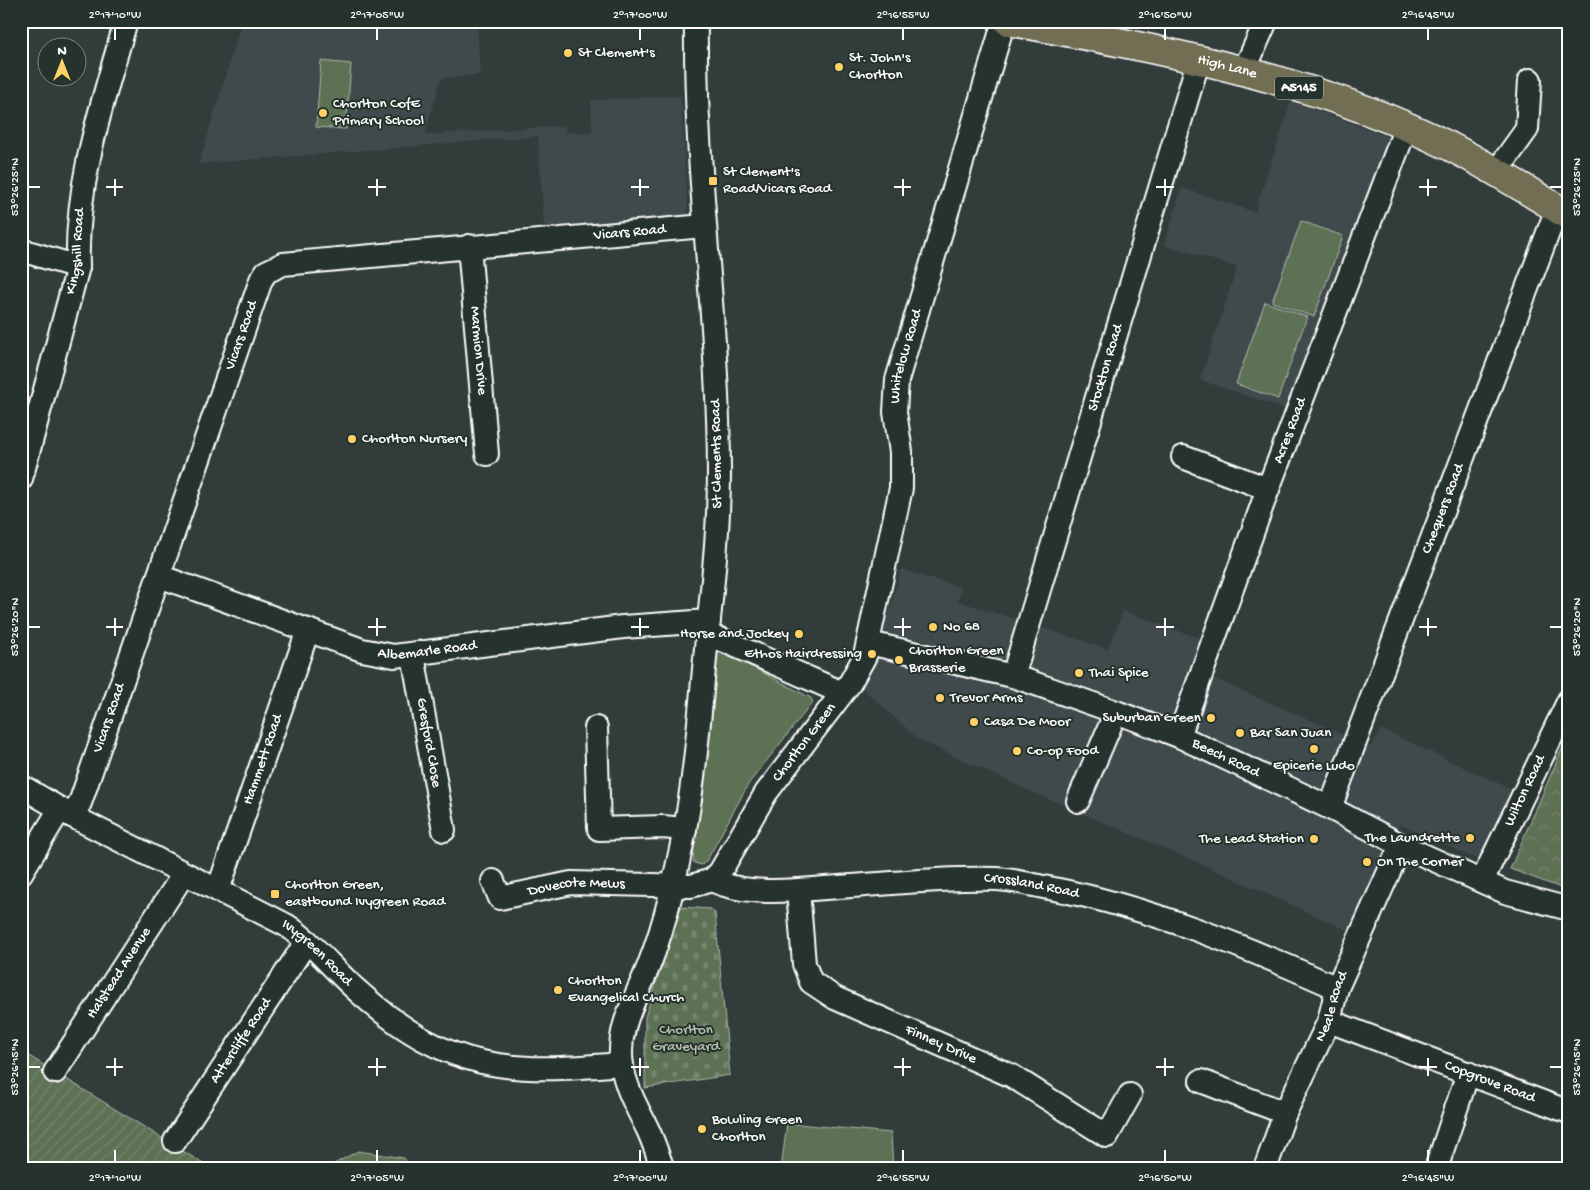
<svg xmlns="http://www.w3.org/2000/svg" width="1590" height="1190" font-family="'Gochi Hand',sans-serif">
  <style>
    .built { fill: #40494c }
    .grass { fill: #5d7154; stroke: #aeb8aa }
    .forest { fill: url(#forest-crowns); stroke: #aeb8aa }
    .cemetery { fill: url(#cemetery-stones); stroke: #aeb8aa }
    .garden { fill: url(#garden-furrows); stroke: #aeb8aa }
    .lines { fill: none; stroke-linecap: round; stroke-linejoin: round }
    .street-casing { stroke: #fff; stroke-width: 26 }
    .primary-casing { stroke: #fff; stroke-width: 31 }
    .street { stroke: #26332d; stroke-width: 22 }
    .primary { stroke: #726e52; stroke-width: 28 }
    .ticks { fill: none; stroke: #fff; stroke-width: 2 }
    .poi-dot { fill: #ffd166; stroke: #26332d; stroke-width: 2 }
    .labels { text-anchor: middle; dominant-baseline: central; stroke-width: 4; stroke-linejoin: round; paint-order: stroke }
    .shield { fill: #26332d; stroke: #bec2c0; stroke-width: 1 }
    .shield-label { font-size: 14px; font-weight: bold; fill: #fff }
    .poi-label { font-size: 15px; fill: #fff; stroke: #26332d; text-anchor: start }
    .street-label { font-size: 15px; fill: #fff; stroke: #26332d }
    .park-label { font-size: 15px; fill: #b6bfb2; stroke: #26332d }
    .neatline { fill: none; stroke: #fff; stroke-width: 2 }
    .ticks-label { font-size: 12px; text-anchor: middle; fill: #fff }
  </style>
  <defs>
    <pattern id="forest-crowns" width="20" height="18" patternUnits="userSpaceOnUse" patternTransform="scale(1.25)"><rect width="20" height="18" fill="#5d7154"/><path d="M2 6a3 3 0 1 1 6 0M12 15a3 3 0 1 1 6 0" fill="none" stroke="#75866e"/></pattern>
    <pattern id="cemetery-stones" width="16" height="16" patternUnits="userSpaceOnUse" patternTransform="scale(1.25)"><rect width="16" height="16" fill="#5d7154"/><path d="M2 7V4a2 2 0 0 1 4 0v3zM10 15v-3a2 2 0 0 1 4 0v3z" fill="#75866e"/></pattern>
    <pattern id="garden-furrows" width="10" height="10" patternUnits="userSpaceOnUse" patternTransform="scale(1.25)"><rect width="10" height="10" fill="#5d7154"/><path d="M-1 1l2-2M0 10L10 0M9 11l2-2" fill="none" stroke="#75866e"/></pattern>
  </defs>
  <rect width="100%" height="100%" fill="#323d3b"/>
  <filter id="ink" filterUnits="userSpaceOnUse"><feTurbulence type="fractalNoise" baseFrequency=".02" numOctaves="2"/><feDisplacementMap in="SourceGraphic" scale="10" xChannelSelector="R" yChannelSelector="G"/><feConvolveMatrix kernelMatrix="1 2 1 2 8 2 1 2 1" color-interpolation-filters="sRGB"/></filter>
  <g filter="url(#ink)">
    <path class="built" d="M 242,21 L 477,21 L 480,75 L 441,78 L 425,135 L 565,126 L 565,133 L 592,132 L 591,100 L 681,96 L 688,217 L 544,227 L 538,136 L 199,164 Z
      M 1291,101 L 1391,138 L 1291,411 L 1200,380 L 1237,267 L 1164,245 L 1182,188 L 1255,212 Z
      M 901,569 L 962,588 L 958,601 L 1108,649 L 1123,611 L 1221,646 L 1210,677 L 1372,747 L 1381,729 L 1513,790 L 1484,855 L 1476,859 L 1400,824 L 1351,932 L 1206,866 L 1025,789 L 918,739 L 862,688 L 883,634 Z"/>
    <path class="grass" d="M 321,61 L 351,64 L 346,129 L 316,127 Z
      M 1301,221 L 1343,236 L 1314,317 L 1272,302 Z
      M 1265,302 L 1307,317 L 1278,399 L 1236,384 Z
      M 719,651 L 722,651 L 811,698 L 813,702 L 749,783 L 707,860 L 702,865 L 694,863 L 693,855 L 706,769 L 717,654 Z
      M 787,1123 L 891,1133 L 893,1169 L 781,1169 Z"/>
    <path class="forest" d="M 1569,733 L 1569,891 L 1510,869 Z
      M 358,1151 L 404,1158 L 410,1169 L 325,1169 Z"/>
    <path class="cemetery" d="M 681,907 L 711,909 L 715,913 L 730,1075 L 645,1088 L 645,1017 Z"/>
    <path class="garden" d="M 21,1051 L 212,1169 L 21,1169 Z"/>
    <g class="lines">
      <g class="street-casing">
        <g id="street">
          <path d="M 1244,71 L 1266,21"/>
          <path d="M 1497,171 L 1527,129 L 1530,80"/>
          <path id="s1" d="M 469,246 L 487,454"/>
          <path d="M 21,250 L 78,267"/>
          <path d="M 1183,457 L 1268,489"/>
          <path id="s2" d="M 21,479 L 78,267 C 75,183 103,101 126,21"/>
          <path id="s3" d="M 159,576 L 362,650 L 394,656 L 623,627 L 709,621"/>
          <path d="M 707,637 L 720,639 L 831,688 L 841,694"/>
          <path id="s4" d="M 869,643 L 1013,676 L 1116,712 L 1179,736 L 1330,808 L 1401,845 L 1505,892 L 1569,909"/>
          <path id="s5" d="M 413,655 L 444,830"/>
          <path id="s6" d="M 1013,676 L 1199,59"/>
          <path d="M 596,728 L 599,829 L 662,827 L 685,829"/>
          <path id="s7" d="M 1179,736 L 1268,489 L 1406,127"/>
          <path id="s8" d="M 21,786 L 72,816 L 286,925 C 314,943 335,972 361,994 C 449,1072 509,1074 621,1064"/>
          <path d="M 1078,801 L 1116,712"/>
          <path id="s9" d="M 1330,808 L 1557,209"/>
          <path id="s10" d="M 72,816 L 80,803 L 261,280 L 266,272 L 283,264 L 704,226"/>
          <path d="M 21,873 L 60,809"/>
          <path id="s11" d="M 712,880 C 747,897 800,890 838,887 C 888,884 948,877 997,879 C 1014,880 1032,885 1049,888 C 1149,907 1244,946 1337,988"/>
          <path id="s12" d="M 493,881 L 500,898 L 571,883 L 691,886 L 712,880 L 720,872 L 766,793 L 850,683 L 865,656 L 901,488 L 901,452 L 895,412 L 897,380 L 1004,21"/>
          <path id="s13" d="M 1482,881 L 1569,700"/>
          <path id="s14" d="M 218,890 L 308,630"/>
          <path id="s15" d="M 798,890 L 804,964 L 811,982 L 835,998 L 1012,1076 L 1107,1136 L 1130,1095"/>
          <path id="s16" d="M 1329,1021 L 1569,1112"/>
          <path id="s17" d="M 55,1072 L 183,875"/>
          <path d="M 1201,1081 L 1285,1113"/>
          <path id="s18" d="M 175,1141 L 307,941"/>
          <path d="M 663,1169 C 658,1156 654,1143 648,1130 C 638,1109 626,1090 622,1065 C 616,1028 636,999 649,965 C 666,922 676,874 685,829 C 696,769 700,709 706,648 C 712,590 719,531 719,473 C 719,322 694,172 696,21"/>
          <path id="s19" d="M 1265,1169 L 1285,1113 L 1329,1021 L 1337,988 L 1401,845"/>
          <path d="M 1436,1169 L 1468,1073"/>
        </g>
      </g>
      <g class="primary-casing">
        <g id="primary">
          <path id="s20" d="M 1008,21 C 1159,49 1313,78 1451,147 C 1492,168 1530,192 1569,216"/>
        </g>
      </g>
      <use href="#street" class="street"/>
      <use href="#primary" class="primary"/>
    </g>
  </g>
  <path class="ticks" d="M 115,28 L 115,40M 377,28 L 377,40M 640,28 L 640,40M 903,28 L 903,40M 1165,28 L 1165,40M 1428,28 L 1428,40M 115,179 L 115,196M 377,179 L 377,196M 640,179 L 640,196M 903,179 L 903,196M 1165,179 L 1165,196M 1428,179 L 1428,196M 28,187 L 40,187M 106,187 L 123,187M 368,187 L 386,187M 631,187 L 649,187M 894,187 L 911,187M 1156,187 L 1174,187M 1419,187 L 1437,187M 1550,187 L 1562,187M 115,618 L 115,636M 377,618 L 377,636M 640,618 L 640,636M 903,618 L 903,636M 1165,618 L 1165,636M 1428,618 L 1428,636M 28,627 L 40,627M 106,627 L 123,627M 368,627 L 386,627M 631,627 L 649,627M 894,627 L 911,627M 1156,627 L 1174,627M 1419,627 L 1437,627M 1550,627 L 1562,627M 115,1058 L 115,1076M 377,1058 L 377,1076M 640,1058 L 640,1076M 903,1058 L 903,1076M 1165,1058 L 1165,1076M 1428,1058 L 1428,1076M 28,1067 L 40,1067M 106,1067 L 123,1067M 368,1067 L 386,1067M 631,1067 L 649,1067M 894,1067 L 911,1067M 1156,1067 L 1174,1067M 1419,1067 L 1437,1067M 1550,1067 L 1562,1067M 115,1150 L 115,1162M 377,1150 L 377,1162M 640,1150 L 640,1162M 903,1150 L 903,1162M 1165,1150 L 1165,1162M 1428,1150 L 1428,1162"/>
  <g class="poi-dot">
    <circle cx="568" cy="53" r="5"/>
    <circle cx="839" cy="67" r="5"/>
    <circle cx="323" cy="113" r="5"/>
    <rect x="708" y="176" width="10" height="10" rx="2.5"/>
    <circle cx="352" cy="439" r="5"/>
    <circle cx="933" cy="627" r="5"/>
    <circle cx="799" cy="634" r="5"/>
    <circle cx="872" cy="654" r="5"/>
    <circle cx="899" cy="660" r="5"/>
    <circle cx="1079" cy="673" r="5"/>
    <circle cx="940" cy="698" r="5"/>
    <circle cx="1211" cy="718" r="5"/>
    <circle cx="974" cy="722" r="5"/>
    <circle cx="1240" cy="733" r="5"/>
    <circle cx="1314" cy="749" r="5"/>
    <circle cx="1017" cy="751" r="5"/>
    <circle cx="1470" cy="838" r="5"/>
    <circle cx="1314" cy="839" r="5"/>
    <circle cx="1367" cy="862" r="5"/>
    <rect x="270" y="889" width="10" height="10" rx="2.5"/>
    <circle cx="558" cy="990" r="5"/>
    <circle cx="702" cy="1129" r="5"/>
  </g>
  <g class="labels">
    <rect class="shield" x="1275" y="76.5" width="48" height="23" rx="4"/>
    <g class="shield-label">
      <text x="1299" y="88">A5145</text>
    </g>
    <g class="poi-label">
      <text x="578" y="53">St Clement's</text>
      <text x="849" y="58">St. John's<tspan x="849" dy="17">Chorlton</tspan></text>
      <text x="333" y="104">Chorlton CofE<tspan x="333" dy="17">Primary School</tspan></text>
      <text x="723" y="172">St Clement's<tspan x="723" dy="17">Road/Vicars Road</tspan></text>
      <text x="362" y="439">Chorlton Nursery</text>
      <text x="943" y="627">No 68</text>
      <text x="789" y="634" text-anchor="end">Horse and Jockey</text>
      <text x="909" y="651">Chorlton Green<tspan x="909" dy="17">Brasserie</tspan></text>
      <text x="862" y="654" text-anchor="end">Ethos Hairdressing</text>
      <text x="1089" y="673">Thai Spice</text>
      <text x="950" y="698">Trevor Arms</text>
      <text x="1201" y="718" text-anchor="end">Suburban Green</text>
      <text x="984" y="722">Casa De Moor</text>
      <text x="1250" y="733">Bar San Juan</text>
      <text x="1027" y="751">Co-op Food</text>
      <text x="1314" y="766" text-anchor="middle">Epicerie Ludo</text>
      <text x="1460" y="838" text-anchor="end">The Laundrette</text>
      <text x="1304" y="839" text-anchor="end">The Lead Station</text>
      <text x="1377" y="862">On The Corner</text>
      <text x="285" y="885">Chorlton Green,<tspan x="285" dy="17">eastbound Ivygreen Road</tspan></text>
      <text x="568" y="981">Chorlton<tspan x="568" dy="17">Evangelical Church</tspan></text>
      <text x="712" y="1120">Bowling Green<tspan x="712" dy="17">Chorlton</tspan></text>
    </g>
    <g class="street-label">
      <text stroke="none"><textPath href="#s20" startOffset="224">High Lane</textPath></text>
      <text stroke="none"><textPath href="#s10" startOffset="945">Vicars Road</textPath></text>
      <text stroke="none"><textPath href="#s2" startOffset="235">Kingshill Road</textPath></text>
      <text stroke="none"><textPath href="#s10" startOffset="510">Vicars Road</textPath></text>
      <text stroke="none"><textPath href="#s1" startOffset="105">Marmion Drive</textPath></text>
      <text stroke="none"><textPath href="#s12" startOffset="810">Whitelow Road</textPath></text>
      <text stroke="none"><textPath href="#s6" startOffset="322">Stockton Road</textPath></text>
      <text stroke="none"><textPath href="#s7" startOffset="325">Acres Road</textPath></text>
      <text transform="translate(717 454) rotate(-91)">St Clements Road</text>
      <text stroke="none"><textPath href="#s9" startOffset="320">Chequers Road</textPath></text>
      <text stroke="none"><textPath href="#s3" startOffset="282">Albemarle Road</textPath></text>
      <text stroke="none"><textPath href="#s10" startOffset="105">Vicars Road</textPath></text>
      <text stroke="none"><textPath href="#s12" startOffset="399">Chorlton Green</textPath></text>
      <text stroke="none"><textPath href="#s5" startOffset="89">Gresford Close</textPath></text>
      <text stroke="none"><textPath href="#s4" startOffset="376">Beech Road</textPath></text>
      <text stroke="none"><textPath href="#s14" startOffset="138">Hammett Road</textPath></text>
      <text stroke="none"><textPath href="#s13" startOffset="100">Wilton Road</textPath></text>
      <text stroke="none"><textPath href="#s11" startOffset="322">Crossland Road</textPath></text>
      <text stroke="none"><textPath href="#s12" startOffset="96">Dovecote Mews</textPath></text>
      <text stroke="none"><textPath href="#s8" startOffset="341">Ivygreen Road</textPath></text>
      <text stroke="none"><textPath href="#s17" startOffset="118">Halstead Avenue</textPath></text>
      <text stroke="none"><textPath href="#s19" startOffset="176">Neale Road</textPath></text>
      <text stroke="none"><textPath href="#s18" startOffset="120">Attercliffe Road</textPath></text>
      <text stroke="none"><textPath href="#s15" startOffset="238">Finney Drive</textPath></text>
      <text stroke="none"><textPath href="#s16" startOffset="172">Copgrove Road</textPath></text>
    </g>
    <g class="park-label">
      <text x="686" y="1030">Chorlton<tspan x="686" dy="17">Graveyard</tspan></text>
    </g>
  </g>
  <rect width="1590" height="1190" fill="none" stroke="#26332d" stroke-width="55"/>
  <g transform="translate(62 62)"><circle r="24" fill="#26332d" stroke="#7d8581"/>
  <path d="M0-4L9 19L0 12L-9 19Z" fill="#ffd166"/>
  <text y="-8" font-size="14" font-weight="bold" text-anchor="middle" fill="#ffffff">N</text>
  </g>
  <rect x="28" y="28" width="1534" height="1134" class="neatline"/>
  <g class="ticks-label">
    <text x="115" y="18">2°17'10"W</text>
    <text x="377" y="18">2°17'05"W</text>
    <text x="640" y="18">2°17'00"W</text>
    <text x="903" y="18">2°16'55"W</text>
    <text x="1165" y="18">2°16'50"W</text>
    <text x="1428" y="18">2°16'45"W</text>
    <text transform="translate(14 187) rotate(-90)" y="4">53°26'25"N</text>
    <text transform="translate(1576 187) rotate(-90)" y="4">53°26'25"N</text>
    <text transform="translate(14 627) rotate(-90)" y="4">53°26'20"N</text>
    <text transform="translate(1576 627) rotate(-90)" y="4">53°26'20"N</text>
    <text transform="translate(14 1067) rotate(-90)" y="4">53°26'15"N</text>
    <text transform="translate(1576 1067) rotate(-90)" y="4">53°26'15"N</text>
    <text x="115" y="1181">2°17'10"W</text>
    <text x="377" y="1181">2°17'05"W</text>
    <text x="640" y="1181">2°17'00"W</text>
    <text x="903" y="1181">2°16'55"W</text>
    <text x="1165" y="1181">2°16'50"W</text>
    <text x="1428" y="1181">2°16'45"W</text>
  </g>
</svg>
